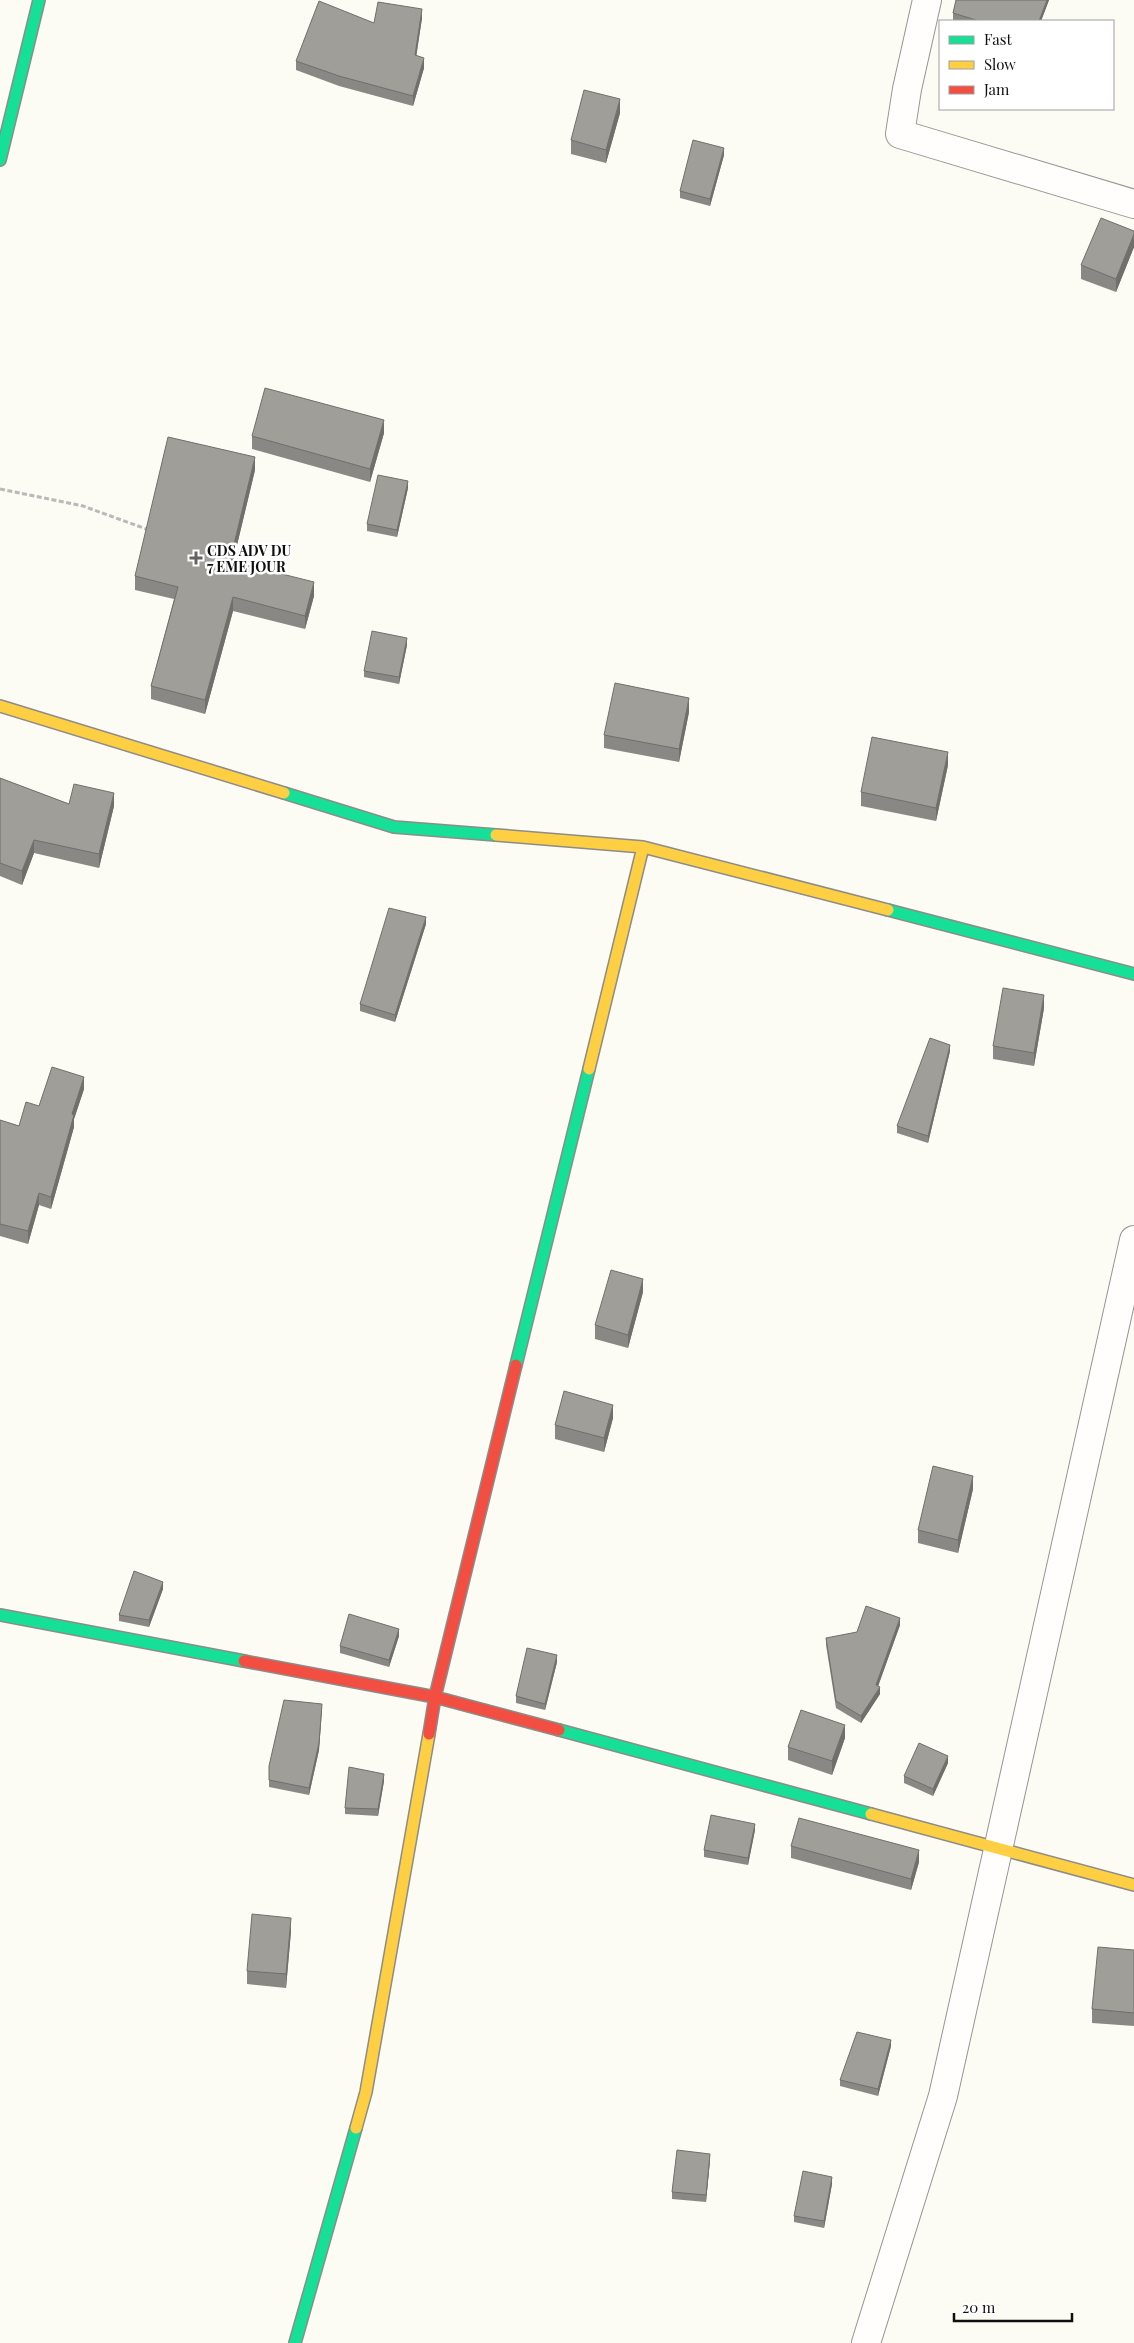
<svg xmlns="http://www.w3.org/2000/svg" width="1134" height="2343" font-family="'Playfair Display',serif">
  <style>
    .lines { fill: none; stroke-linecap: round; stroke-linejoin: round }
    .street-casing { stroke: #969592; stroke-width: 30 }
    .fast-casing { stroke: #8c8c89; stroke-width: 14 }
    .slow-casing { stroke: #8c8c89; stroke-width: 14 }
    .jam-casing { stroke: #8c8c89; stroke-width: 14 }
    .path { stroke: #b9b9b8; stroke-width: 3; stroke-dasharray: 5 2.5; stroke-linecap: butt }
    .street { stroke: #fffefd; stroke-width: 28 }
    .fast { stroke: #16e098; stroke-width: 11 }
    .slow { stroke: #ffcf43; stroke-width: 11 }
    .jam { stroke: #f24e42; stroke-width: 11 }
    .wall { fill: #898884 }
    .shaded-wall { fill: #6f6f6b }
    .building { fill: #9f9e99; stroke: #6f6f6b }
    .poi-dot { fill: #62625f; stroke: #fff; stroke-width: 2 }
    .labels { text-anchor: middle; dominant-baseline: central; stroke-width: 5; stroke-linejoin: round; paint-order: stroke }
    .poi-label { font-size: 14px; font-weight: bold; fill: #0f0f0f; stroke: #fff; text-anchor: start }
  </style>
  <rect width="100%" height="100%" fill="#fcfbf4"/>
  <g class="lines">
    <g class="street-casing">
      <path id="street" d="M 927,0 L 907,89 L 900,134 L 1134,204
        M 866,2343 L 943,2096 L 1134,1240"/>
    </g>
    <g class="fast-casing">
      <path id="fast" d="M 0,160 L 39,0
        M 284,793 L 394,827 L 496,835
        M 888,910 L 1134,974
        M 516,1365 L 589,1069
        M 0,1615 L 244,1661
        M 559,1730 L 871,1814
        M 295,2343 L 356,2128"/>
    </g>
    <g class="slow-casing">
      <path id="slow" d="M 0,706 L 284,793
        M 496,835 L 643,847 L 888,910
        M 589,1069 L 643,847
        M 871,1814 L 1134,1885
        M 356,2128 L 366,2092 L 429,1734"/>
    </g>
    <g class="jam-casing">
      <path id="jam" d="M 244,1661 L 435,1697 L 559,1730
        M 429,1734 L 435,1697 L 516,1365"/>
    </g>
    <path class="path" d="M 0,489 L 83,506 L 149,530"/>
    <use href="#street" class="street"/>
    <use href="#fast" class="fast"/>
    <use href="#slow" class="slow"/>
    <use href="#jam" class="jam"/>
  </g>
  <path class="wall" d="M 956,0 L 1049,0 L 1041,21 L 957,21 L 953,20 L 953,13 Z
    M 422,18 L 416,56 L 424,68 L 413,106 L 339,86 L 296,70 L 296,61 L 374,23 Z
    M 620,113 L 606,163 L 571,154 L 571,140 Z
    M 724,155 L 710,206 L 680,198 L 680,191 Z
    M 1134,231 L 1134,247 L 1116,292 L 1081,279 L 1081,265 Z
    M 384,433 L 370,482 L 252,449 L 252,436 Z
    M 255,470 L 233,562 L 314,596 L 305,629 L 233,611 L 205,714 L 151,699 L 151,686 L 174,599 L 135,590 L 135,576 Z
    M 408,488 L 397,537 L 367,531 L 367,524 Z
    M 407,645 L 399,684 L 364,677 L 364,671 Z
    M 689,712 L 679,762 L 604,748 L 604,735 Z
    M 948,765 L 936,821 L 861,806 L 861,792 Z
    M 0,778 L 69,804 L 114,806 L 99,868 L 34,853 L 22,885 L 0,876 Z
    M 426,924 L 395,1022 L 360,1011 L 360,1004 Z
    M 1044,1008 L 1034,1066 L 993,1059 L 993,1046 Z
    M 950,1051 L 928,1143 L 897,1133 L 897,1126 Z
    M 84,1089 L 74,1119 L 74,1127 L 51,1209 L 39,1205 L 28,1244 L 0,1236 L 0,1120 L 19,1126 L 39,1106 Z
    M 643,1292 L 628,1348 L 595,1339 L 595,1325 Z
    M 613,1418 L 604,1452 L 555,1439 L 555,1425 Z
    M 973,1489 L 958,1553 L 918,1543 L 918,1530 Z
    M 163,1589 L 149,1627 L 119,1621 L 119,1615 Z
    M 900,1625 L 878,1686 L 880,1694 L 861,1723 L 836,1708 L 826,1645 L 826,1638 Z
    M 399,1636 L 389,1667 L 340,1653 L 340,1646 Z
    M 557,1662 L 545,1710 L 516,1703 L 516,1696 Z
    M 322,1710 L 319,1750 L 309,1795 L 269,1787 L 269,1766 Z
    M 845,1738 L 832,1775 L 788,1760 L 788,1747 Z
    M 948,1763 L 933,1796 L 904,1783 L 904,1776 Z
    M 384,1781 L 378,1816 L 345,1814 L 345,1808 Z
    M 755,1830 L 748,1865 L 704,1857 L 704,1850 Z
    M 791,1846 L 919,1862 L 911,1890 L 791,1858 Z
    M 291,1931 L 286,1988 L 247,1984 L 247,1971 Z
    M 1134,1950 L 1134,2026 L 1092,2023 L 1092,2009 Z
    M 891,2046 L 878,2096 L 840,2086 L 840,2080 Z
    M 710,2160 L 706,2202 L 672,2199 L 672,2192 Z
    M 832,2184 L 824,2228 L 794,2222 L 794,2216 Z"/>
  <path class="shaded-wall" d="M 1047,0 L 1049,0 L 1041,21 L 1039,21 Z
    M 422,9 L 422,18 L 415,65 L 415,55 Z
    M 424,58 L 424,68 L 413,106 L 413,96 Z
    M 620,99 L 620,113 L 606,163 L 606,150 Z
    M 724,148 L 724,155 L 710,206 L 710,199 Z
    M 1134,234 L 1134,247 L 1116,292 L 1116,279 Z
    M 384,420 L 384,433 L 370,482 L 370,469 Z
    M 255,457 L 255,470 L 230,574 L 230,561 Z
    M 408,481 L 408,488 L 397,537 L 397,530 Z
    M 314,582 L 314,596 L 305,629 L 305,616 Z
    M 233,597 L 233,611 L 205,714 L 205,700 Z
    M 407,638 L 407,645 L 399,684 L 399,677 Z
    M 689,698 L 689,712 L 679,762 L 679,749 Z
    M 948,752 L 948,765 L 936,821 L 936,808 Z
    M 114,793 L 114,806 L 99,868 L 99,854 Z
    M 34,840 L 34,853 L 22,885 L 22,871 Z
    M 426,917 L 426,924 L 395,1022 L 395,1015 Z
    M 1044,995 L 1044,1008 L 1034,1066 L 1034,1053 Z
    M 950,1045 L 950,1051 L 928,1143 L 928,1136 Z
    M 84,1077 L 84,1089 L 74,1119 L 74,1127 L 51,1209 L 51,1197 L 72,1114 Z
    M 39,1193 L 39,1205 L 28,1244 L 28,1231 Z
    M 643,1279 L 643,1292 L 628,1348 L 628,1335 Z
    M 613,1405 L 613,1418 L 604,1452 L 604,1438 Z
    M 973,1476 L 973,1489 L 958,1553 L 958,1540 Z
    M 163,1582 L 163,1589 L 149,1627 L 149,1620 Z
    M 900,1618 L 900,1625 L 876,1692 L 876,1685 Z
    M 399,1629 L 399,1636 L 389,1667 L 389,1660 Z
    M 557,1655 L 557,1662 L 545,1710 L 545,1704 Z
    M 880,1687 L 880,1694 L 861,1723 L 861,1716 Z
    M 322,1704 L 319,1750 L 309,1795 L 309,1788 Z
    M 845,1725 L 845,1738 L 832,1775 L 832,1761 Z
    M 948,1756 L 948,1763 L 933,1796 L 933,1789 Z
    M 384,1774 L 384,1781 L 378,1816 L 378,1809 Z
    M 755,1824 L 755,1830 L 748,1865 L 748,1858 Z
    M 919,1850 L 919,1862 L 911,1890 L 911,1879 Z
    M 291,1918 L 291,1931 L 286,1988 L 286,1974 Z
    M 891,2040 L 891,2046 L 878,2096 L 878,2089 Z
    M 710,2154 L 710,2160 L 706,2202 L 706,2195 Z
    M 832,2177 L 832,2184 L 824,2228 L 824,2221 Z"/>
  <path class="building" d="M 956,0 L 1047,0 L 1039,21 L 979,21 L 953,13 Z
    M 319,1 L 374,23 L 378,2 L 422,9 L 415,55 L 424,58 L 413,96 L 339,76 L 296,61 Z
    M 584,90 L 620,99 L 606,150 L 571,140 Z
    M 693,140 L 724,148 L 710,199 L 680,191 Z
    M 1101,218 L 1134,231 L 1134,234 L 1116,279 L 1081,265 Z
    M 265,388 L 384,420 L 370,469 L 252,436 Z
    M 168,437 L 255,457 L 230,561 L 314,582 L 305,616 L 233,597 L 205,700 L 151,686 L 178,587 L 135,576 Z
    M 378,475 L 408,481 L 397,530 L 367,524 Z
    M 372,631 L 407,638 L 399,677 L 364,671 Z
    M 615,683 L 689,698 L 679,749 L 604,735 Z
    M 872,737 L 948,752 L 936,808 L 861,792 Z
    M 0,778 L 69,804 L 74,784 L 114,793 L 99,854 L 34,840 L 22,871 L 0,863 Z
    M 389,908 L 426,917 L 395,1015 L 360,1004 Z
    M 1003,988 L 1044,995 L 1034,1053 L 993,1046 Z
    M 930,1038 L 950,1045 L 928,1136 L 897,1126 Z
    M 52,1067 L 84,1077 L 72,1114 L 74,1115 L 51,1197 L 39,1193 L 28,1231 L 0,1224 L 0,1120 L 19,1126 L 26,1102 L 39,1106 Z
    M 611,1270 L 643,1279 L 628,1335 L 595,1325 Z
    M 564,1391 L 613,1405 L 604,1438 L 555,1425 Z
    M 933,1466 L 973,1476 L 958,1540 L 918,1530 Z
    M 134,1571 L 163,1582 L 149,1620 L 119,1615 Z
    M 866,1606 L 900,1618 L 876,1685 L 880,1687 L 861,1716 L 836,1701 L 826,1638 L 857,1632 Z
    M 349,1614 L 399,1629 L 389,1660 L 340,1646 Z
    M 527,1648 L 557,1655 L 545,1704 L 516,1696 Z
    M 284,1700 L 322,1704 L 319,1743 L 309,1788 L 269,1780 L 269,1766 Z
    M 801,1710 L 845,1725 L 832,1761 L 788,1747 Z
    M 919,1743 L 948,1756 L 933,1789 L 904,1776 Z
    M 349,1767 L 384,1774 L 378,1809 L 345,1808 Z
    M 711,1815 L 755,1824 L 748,1858 L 704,1850 Z
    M 799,1818 L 919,1850 L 911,1879 L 791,1846 Z
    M 252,1914 L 291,1918 L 286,1974 L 247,1971 Z
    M 1098,1947 L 1134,1950 L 1134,2013 L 1092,2009 Z
    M 857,2032 L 891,2040 L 878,2089 L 840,2080 Z
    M 677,2150 L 710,2154 L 706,2195 L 672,2192 Z
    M 803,2171 L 832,2177 L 824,2221 L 794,2216 Z"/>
  <path class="poi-dot" d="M193.5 550.5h5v5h5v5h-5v5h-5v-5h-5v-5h5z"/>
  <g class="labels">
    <g class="poi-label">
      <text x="207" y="550">CDS ADV DU<tspan x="207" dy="16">7 EME JOUR</tspan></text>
    </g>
  </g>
  <rect x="939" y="20" width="175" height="90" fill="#ffffff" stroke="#9f9f9f"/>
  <rect x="949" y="36" width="25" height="8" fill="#16e098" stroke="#9f9f9f"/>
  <text x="984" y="45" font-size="15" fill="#0f0f0f">Fast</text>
  <rect x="949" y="61" width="25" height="8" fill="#ffcf43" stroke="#9f9f9f"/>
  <text x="984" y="70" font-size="15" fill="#0f0f0f">Slow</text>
  <rect x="949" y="86" width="25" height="8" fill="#f24e42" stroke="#9f9f9f"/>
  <text x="984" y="95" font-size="15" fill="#0f0f0f">Jam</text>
  <path d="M954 2313v8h118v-8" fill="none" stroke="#0f0f0f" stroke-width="2.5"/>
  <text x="962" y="2313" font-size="15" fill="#0f0f0f" stroke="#ffffff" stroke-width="4" paint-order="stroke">20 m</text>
</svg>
